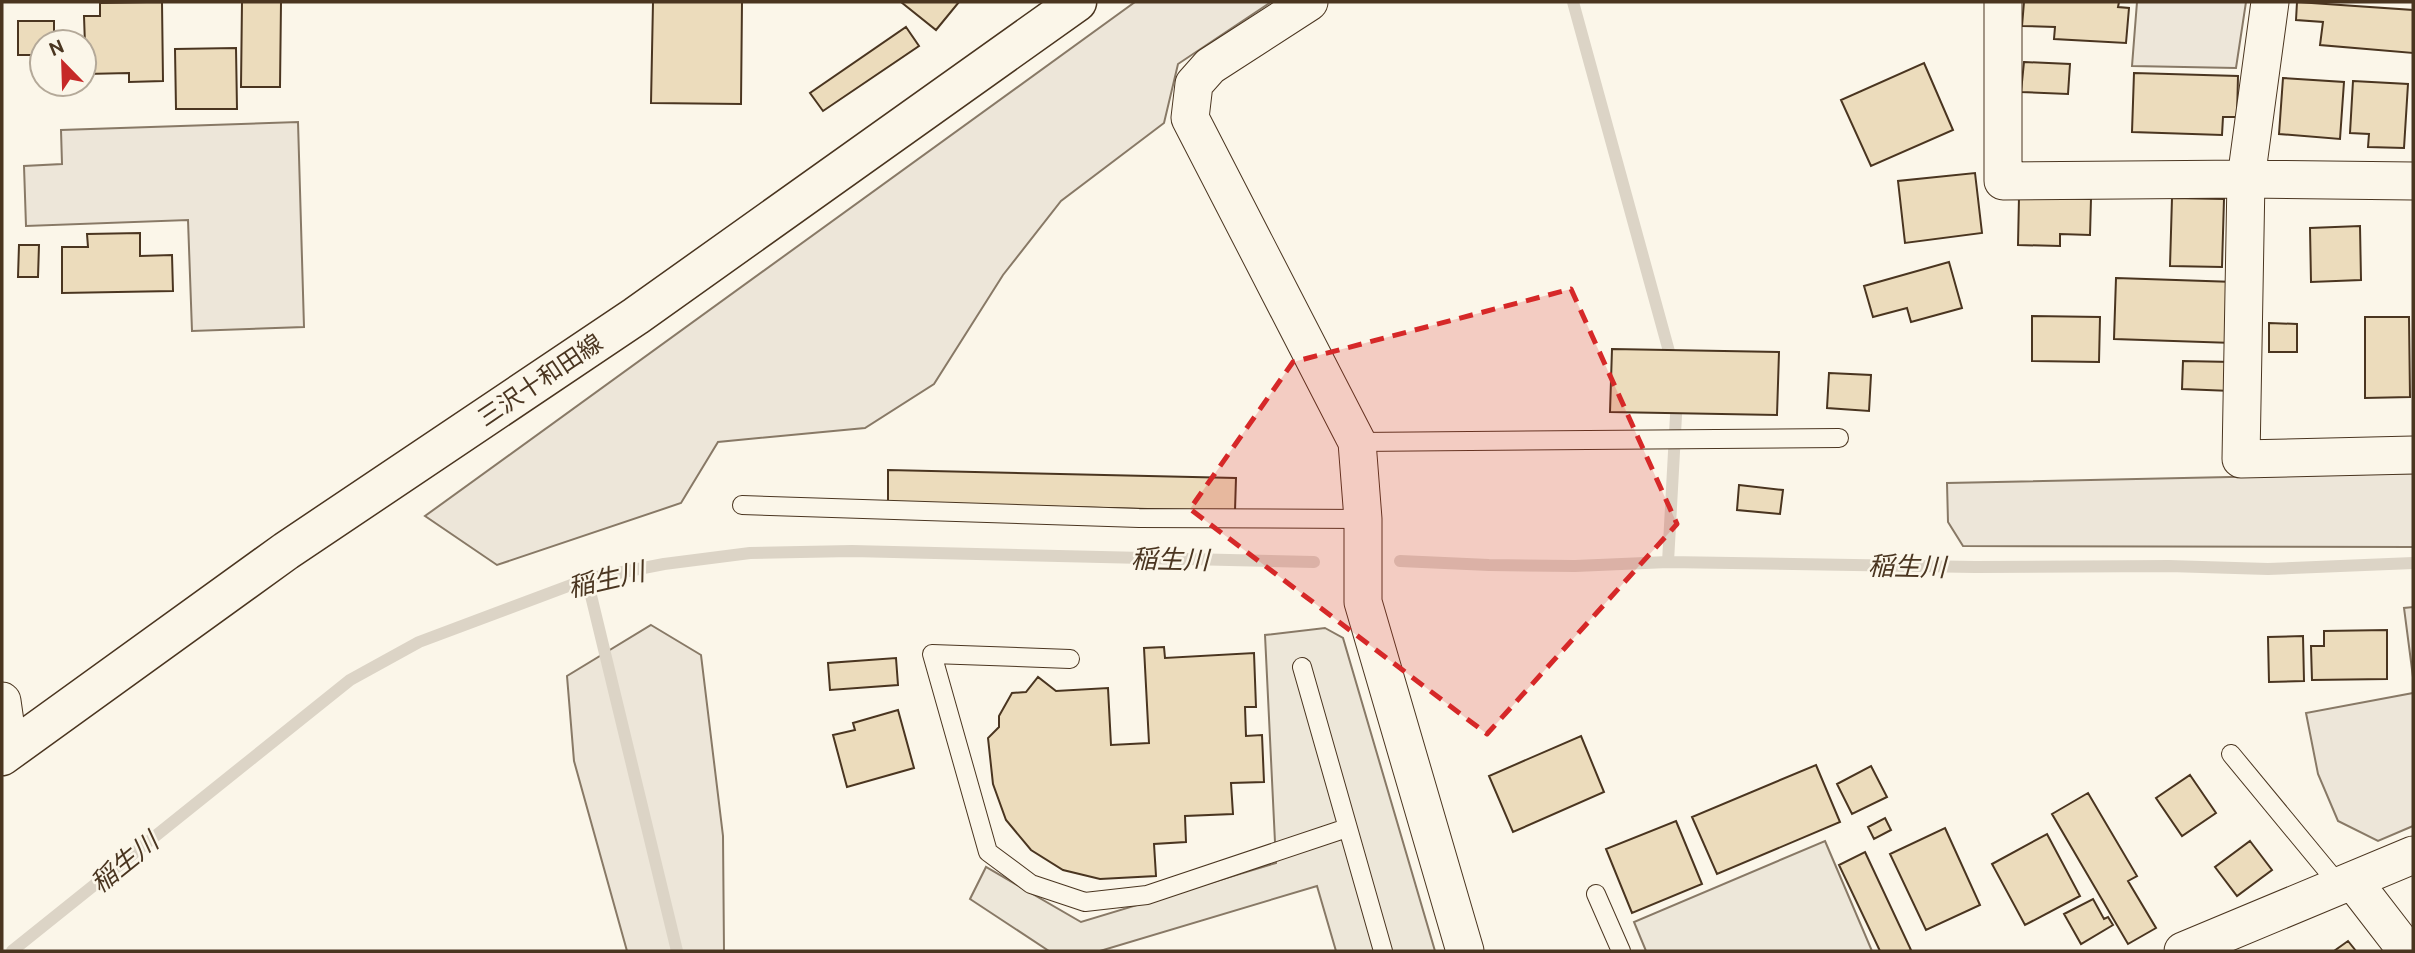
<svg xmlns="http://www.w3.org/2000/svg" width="2415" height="953" font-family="Ubuntu,'Noto Sans JP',sans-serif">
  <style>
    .green { fill: #ede6d9; stroke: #887966; stroke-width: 2 }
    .parking { fill: #ede7d9; stroke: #887966; stroke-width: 2 }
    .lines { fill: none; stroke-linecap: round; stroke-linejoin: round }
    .stream { stroke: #dcd4c6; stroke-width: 12 }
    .building { fill: #ecdcbc; stroke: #4a3520; stroke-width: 2 }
    .lane-casing { stroke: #4a3520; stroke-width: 20 }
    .street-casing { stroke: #4a3520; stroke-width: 39 }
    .primary-casing { stroke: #4a3520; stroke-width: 41 }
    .lane { stroke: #fbf6e9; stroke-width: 18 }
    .street { stroke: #fbf6e9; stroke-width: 37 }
    .primary { stroke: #fbf6e9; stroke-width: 38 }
    .marked { fill: #d62828; fill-opacity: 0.2; stroke: #d62828; stroke-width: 5; stroke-dasharray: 14 9; stroke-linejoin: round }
    .labels { text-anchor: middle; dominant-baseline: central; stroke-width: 5; stroke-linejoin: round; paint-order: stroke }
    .street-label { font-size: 24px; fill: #4a3520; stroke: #fbf6e9 }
    .water-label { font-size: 26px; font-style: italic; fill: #4a3520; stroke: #fbf6e9 }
  </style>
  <rect width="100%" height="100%" fill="#fbf6e9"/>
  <path class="green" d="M 1135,2 L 1271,2 L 1178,64 L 1164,123 L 1061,201 L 1003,275 L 934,384 L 865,428 L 718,442 L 681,503 L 497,565 L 425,516 Z
    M 2137,2 L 2246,2 L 2236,68 L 2132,66 Z
    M 298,122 L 304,327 L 192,331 L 188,220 L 26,226 L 24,166 L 62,164 L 61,130 Z
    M 2413,473 L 2413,547 L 1963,546 L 1948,522 L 1947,483 Z
    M 2413,607 L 2413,677 L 2404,608 Z
    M 651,625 L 701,655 L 723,836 L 724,951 L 627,951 L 574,761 L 567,676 Z
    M 2413,693 L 2413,826 L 2378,841 L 2338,821 L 2318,774 L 2306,713 Z"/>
  <path class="parking" d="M 1325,628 L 1343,638 L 1435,951 L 1336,951 L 1317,886 L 1100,951 L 1049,951 L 970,899 L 986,867 L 1081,922 L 1276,863 L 1265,635 Z
    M 1825,841 L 1872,951 L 1646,951 L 1634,922 Z"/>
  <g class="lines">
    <path class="stream" d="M 1573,2 L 1673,366
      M 1400,561 L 1489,565 L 1575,566 L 1668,562 L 1975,567 L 2169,566 L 2268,569 L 2413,563
      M 1668,562 L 1677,397
      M 587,579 L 677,951
      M 12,951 L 350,680 L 419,642 L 587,579 L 664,564 L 750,553 L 852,551 L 1314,562"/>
  </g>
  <path class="building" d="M 162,2 L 163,81 L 129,82 L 129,73 L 86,74 L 84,16 L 100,16 L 100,3 Z
    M 242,2 L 281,2 L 280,87 L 241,87 Z
    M 653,2 L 742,2 L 741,104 L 651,103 Z
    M 901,2 L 959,2 L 936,30 Z
    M 2024,2 L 2119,2 L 2118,7 L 2129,8 L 2126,43 L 2054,39 L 2055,27 L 2022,26 Z
    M 2297,2 L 2413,10 L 2413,53 L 2320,45 L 2323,22 L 2296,20 Z
    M 18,21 L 54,21 L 54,42 L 42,42 L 42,55 L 18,55 Z
    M 906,27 L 919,46 L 823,111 L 810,93 Z
    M 236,48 L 237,109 L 176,109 L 175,49 Z
    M 2024,62 L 2070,64 L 2068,94 L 2021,92 Z
    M 1924,63 L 1953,130 L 1871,166 L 1841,100 Z
    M 2134,73 L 2238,76 L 2237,117 L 2223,117 L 2222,135 L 2132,132 Z
    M 2283,78 L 2344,82 L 2340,139 L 2279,134 Z
    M 2353,81 L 2408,84 L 2404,148 L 2368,147 L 2369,134 L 2350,133 Z
    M 1975,173 L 1982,233 L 1905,243 L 1898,181 Z
    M 2019,197 L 2091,199 L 2090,235 L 2060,234 L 2060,246 L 2018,245 Z
    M 2172,198 L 2224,199 L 2222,267 L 2170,266 Z
    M 2360,226 L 2361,280 L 2311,282 L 2310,228 Z
    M 140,233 L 140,256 L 172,255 L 173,291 L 62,293 L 62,247 L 88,247 L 87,234 Z
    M 19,245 L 39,245 L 38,277 L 18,277 Z
    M 1949,262 L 1962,308 L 1911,322 L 1907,308 L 1873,317 L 1864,286 Z
    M 2116,278 L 2235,282 L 2233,343 L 2114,339 Z
    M 2032,316 L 2100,317 L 2099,362 L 2032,361 Z
    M 2365,317 L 2409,317 L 2410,397 L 2365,398 Z
    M 2269,323 L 2297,324 L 2297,352 L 2269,352 Z
    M 1612,349 L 1779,352 L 1777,415 L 1610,412 Z
    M 2183,361 L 2232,362 L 2231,391 L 2182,389 Z
    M 1829,373 L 1871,375 L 1869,411 L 1827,408 Z
    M 888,470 L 1236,478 L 1235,511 L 888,503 Z
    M 1739,485 L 1783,490 L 1780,514 L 1737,510 Z
    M 2387,630 L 2387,679 L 2312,680 L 2311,646 L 2324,646 L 2324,631 Z
    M 2303,636 L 2304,681 L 2269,682 L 2268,637 Z
    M 1164,647 L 1165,658 L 1254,653 L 1256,707 L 1245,707 L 1246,736 L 1262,735 L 1264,782 L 1231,783 L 1233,814 L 1185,816 L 1186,842 L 1154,844 L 1156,876 L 1100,879 L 1063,870 L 1031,850 L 1006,820 L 993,784 L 988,738 L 999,727 L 999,716 L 1012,693 L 1026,692 L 1038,677 L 1056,691 L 1108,688 L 1111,745 L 1149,743 L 1144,648 Z
    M 896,658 L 898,685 L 830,690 L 828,663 Z
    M 898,710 L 914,768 L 847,787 L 833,735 L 855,730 L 853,723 Z
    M 1581,736 L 1604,792 L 1513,832 L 1489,776 Z
    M 1816,765 L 1840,822 L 1717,874 L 1692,817 Z
    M 1871,766 L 1887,797 L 1852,814 L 1837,784 Z
    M 2190,775 L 2216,813 L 2182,836 L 2156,798 Z
    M 2088,793 L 2137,876 L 2128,881 L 2156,928 L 2128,944 L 2052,814 Z
    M 1885,818 L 1891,830 L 1874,839 L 1868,827 Z
    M 1676,821 L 1702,884 L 1632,913 L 1606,849 Z
    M 1945,828 L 1980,905 L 1926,930 L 1890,854 Z
    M 2047,834 L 2080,896 L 2025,925 L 1992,864 Z
    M 2250,841 L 2272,870 L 2237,896 L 2215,867 Z
    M 1865,852 L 1911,950 L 1909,951 L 1880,951 L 1839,865 Z
    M 2093,899 L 2104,919 L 2108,917 L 2113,925 L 2081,944 L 2064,914 Z
    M 2348,941 L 2356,951 L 2334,951 Z"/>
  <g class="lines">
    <g class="lane-casing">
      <path id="lane" d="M 1357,442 L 1839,438
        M 742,505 L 1139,518 L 1363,519
        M 1070,659 L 932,654 L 988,852 L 1031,884 L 1085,902 L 1147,895 L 1347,828
        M 1302,667 L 1383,951
        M 2231,754 L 2340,886
        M 1596,894 L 1621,951"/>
    </g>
    <g class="street-casing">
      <path id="street" d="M 1309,2 L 1210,66 L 1194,84 L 1190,118 L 1357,442 L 1363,519 L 1363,602 L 1465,951
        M 2003,2 L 2003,181 L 2246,179 L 2413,181
        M 2270,2 L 2246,179 L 2241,459 L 2413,455
        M 2,701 L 9,750
        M 2353,881 L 2407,951
        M 2183,951 L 2413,855"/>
    </g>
    <g class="primary-casing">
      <path id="primary" d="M 2,756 L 286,551 L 636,316 L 1077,2"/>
    </g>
    <use href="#lane" class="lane"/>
    <use href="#street" class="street"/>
    <use href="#primary" class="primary"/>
  </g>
  <path class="marked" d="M 1571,289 L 1677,524 L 1487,734 L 1190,509 L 1293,362 Z"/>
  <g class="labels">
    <g class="street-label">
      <text transform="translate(540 380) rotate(-34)">三沢十和田線</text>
    </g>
    <g class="water-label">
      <text transform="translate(1170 559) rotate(1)">稲生川</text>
      <text transform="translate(1907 566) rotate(1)">稲生川</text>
      <text transform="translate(606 579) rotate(-13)">稲生川</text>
      <text transform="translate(124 862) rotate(-39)">稲生川</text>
    </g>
  </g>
  <rect width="2415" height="953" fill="none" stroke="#4a3520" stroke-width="7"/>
  <g transform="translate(63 63) rotate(337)"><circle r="33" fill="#fbf6e9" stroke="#b4a999" stroke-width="2"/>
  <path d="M0-5L12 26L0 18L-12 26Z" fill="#c62828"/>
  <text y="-10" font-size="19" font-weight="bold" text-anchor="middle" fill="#4a3520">N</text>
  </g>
</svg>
